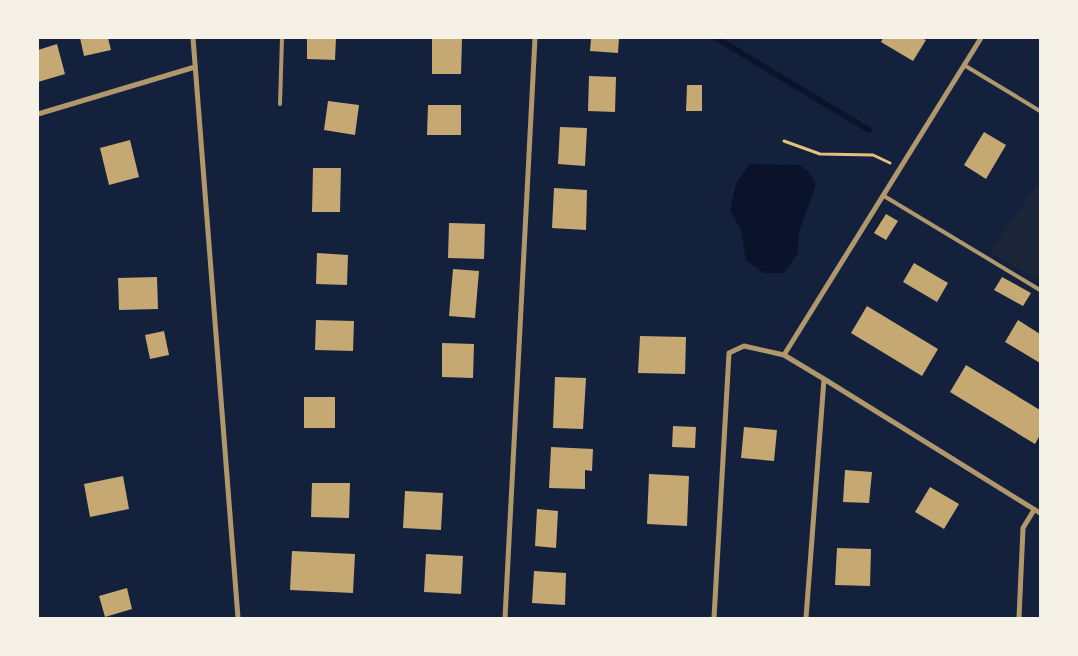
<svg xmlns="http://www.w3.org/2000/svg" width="1078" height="656" font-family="'DejaVu Sans',sans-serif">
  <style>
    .green { fill: #1d2539 }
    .water { fill: #0b132b }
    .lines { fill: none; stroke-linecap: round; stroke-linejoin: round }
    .stream { stroke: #0b132b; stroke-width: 6 }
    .building { fill: #c6a872 }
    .path { stroke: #e5c07b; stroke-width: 3 }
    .service { stroke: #b1986c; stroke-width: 4 }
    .minor { stroke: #b1986c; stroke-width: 5 }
  </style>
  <rect width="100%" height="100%" fill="#14213d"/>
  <path class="green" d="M 1040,181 L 1040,281 L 990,252 Z"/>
  <path class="water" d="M 749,164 L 799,165 L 809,172 L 816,185 L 799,232 L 798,253 L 784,273 L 764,273 L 746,260 L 741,230 L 730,211 L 736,184 Z"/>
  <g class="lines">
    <path class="stream" d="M 716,38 L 869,130"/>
  </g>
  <path class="building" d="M 80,38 L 108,38 L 111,50 L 84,56 Z
    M 307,38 L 336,38 L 335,60 L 307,59 Z
    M 432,38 L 462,39 L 461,74 L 432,74 Z
    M 591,38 L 619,38 L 618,53 L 590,51 Z
    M 883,38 L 921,38 L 926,40 L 913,61 L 881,42 Z
    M 57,44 L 65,74 L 38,82 L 38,50 Z
    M 589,76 L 616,77 L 615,112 L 588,111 Z
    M 687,85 L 702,85 L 702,111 L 686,111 Z
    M 328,101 L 359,105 L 355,135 L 324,130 Z
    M 428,105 L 461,105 L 461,135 L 427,135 Z
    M 560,127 L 587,128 L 585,166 L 558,164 Z
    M 984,132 L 1006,145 L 986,179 L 964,165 Z
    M 130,140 L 139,177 L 109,185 L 100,148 Z
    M 313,168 L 341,168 L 340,212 L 312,212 Z
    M 554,188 L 587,190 L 586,230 L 552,228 Z
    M 886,214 L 898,221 L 886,240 L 874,233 Z
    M 449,223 L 485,224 L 484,259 L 448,258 Z
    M 317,253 L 348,255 L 347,285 L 316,284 Z
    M 914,263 L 948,283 L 937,302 L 903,282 Z
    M 453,269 L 479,271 L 475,318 L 449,316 Z
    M 157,277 L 158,309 L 119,310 L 118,278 Z
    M 1002,277 L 1031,293 L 1023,306 L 994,290 Z
    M 867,306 L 938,349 L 922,376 L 851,333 Z
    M 316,320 L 354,321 L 353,351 L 315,350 Z
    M 1018,320 L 1040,334 L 1040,363 L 1005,342 Z
    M 164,331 L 169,355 L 150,359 L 145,335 Z
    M 640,336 L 686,337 L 685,374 L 638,373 Z
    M 442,343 L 474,344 L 473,378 L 442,377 Z
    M 966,365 L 1040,410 L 1040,435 L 1035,444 L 950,392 Z
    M 555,377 L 586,378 L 583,429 L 553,428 Z
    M 304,397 L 335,397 L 335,428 L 304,428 Z
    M 673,426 L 696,427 L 695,448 L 672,447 Z
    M 744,427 L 777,430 L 774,461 L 741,458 Z
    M 551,447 L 593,449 L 592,471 L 585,470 L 585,489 L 549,488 Z
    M 845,470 L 872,472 L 869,503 L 843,502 Z
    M 649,474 L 689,476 L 687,526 L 647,524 Z
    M 123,476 L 129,509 L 90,517 L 84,484 Z
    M 312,483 L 350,483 L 349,518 L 311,517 Z
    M 930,487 L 959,504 L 944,529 L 915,512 Z
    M 405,491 L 443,493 L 441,530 L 403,528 Z
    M 537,509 L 558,511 L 556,548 L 535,546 Z
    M 837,548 L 871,549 L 870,586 L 835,585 Z
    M 292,551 L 355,554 L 353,593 L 290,590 Z
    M 426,554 L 463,556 L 461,594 L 424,592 Z
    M 534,571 L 566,573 L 565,605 L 532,603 Z
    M 127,588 L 132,609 L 105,617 L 99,596 Z"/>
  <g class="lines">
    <path class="path" d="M 784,141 L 820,154 L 873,155 L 890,163"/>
    <path class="service" d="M 964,65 L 1040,111
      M 280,104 L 282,38
      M 884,196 L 1040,290"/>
    <path class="minor" d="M 193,38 L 238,618
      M 38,114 L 195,67
      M 784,355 L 981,38
      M 505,618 L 535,38
      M 714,618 L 729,353 L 744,346 L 784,355 L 824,379 L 1040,513
      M 806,618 L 824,379
      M 1019,618 L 1023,528 L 1034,510"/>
  </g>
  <rect width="1078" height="656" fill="none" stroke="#f6f1e7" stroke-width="78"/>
</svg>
